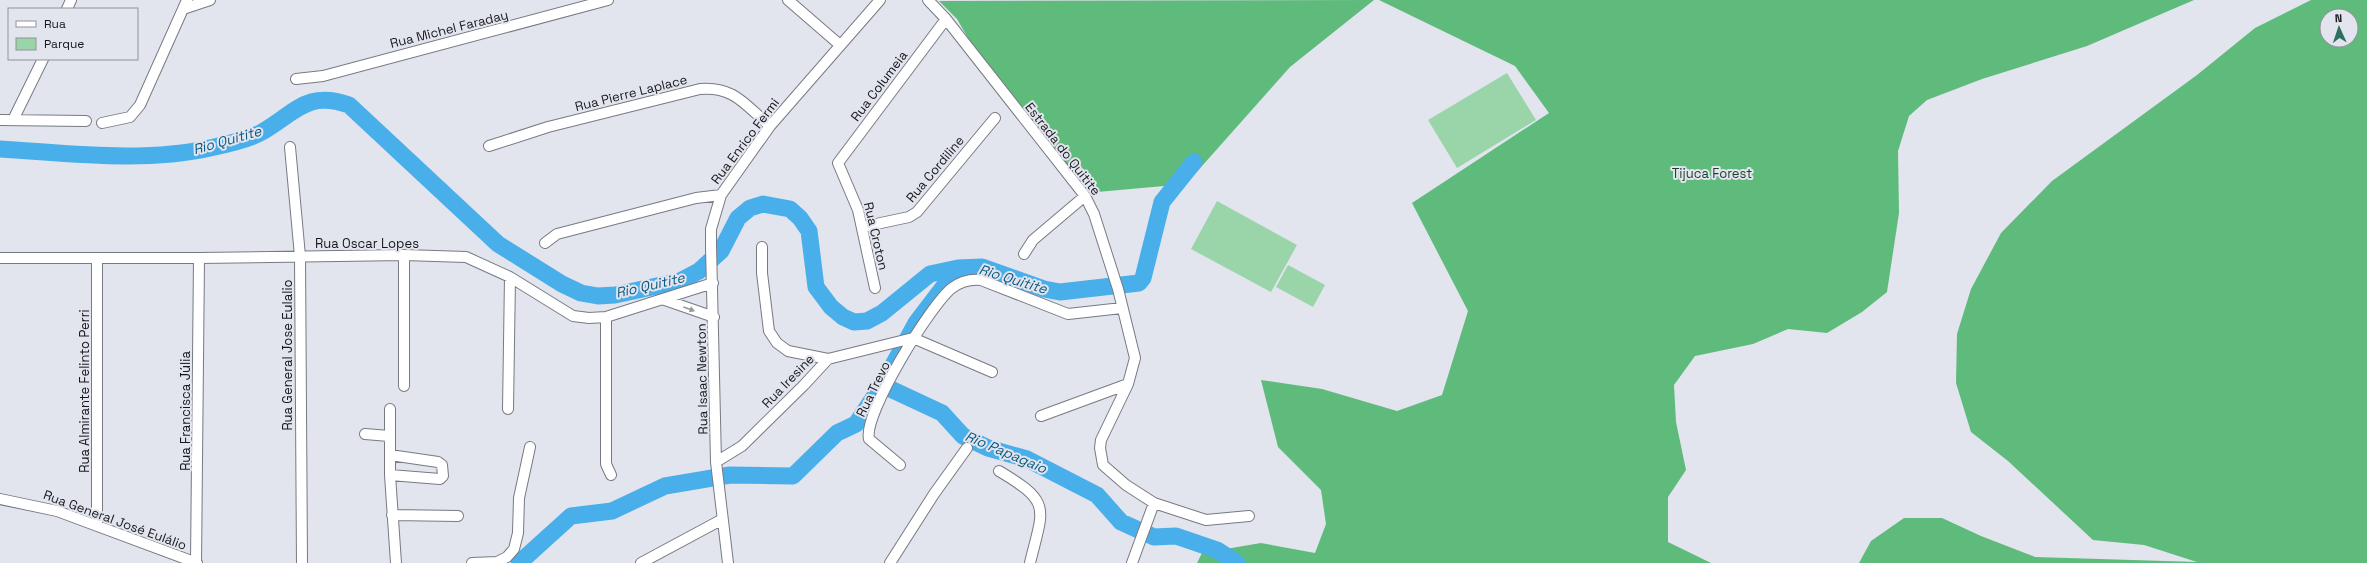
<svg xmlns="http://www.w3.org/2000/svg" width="2367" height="563" font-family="'Space Grotesk',sans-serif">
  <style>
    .green { fill: #99d5a9 }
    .forest { fill: #5ebb7c; fill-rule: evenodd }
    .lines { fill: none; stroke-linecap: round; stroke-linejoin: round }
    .river { stroke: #49afeb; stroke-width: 17 }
    .minor-casing { stroke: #787a83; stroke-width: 12 }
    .minor { stroke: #fff; stroke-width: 10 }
    .oneway { fill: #979798 }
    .labels { text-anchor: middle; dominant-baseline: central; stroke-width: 4; stroke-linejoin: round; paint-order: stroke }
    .street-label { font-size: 13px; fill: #17181b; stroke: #e2e4ee }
    .park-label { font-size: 13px; fill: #183e25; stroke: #e2e4ee }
    .water-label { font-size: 14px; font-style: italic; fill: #0a5a82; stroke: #e2e4ee }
  </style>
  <rect width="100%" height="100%" fill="#e2e4ee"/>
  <path class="green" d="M 1507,73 L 1536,120 L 1457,168 L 1428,120 Z
    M 1217,201 L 1297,245 L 1271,292 L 1191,249 Z
    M 1288,265 L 1325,285 L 1313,307 L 1276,287 Z"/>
  <path class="forest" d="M 1374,0 L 1290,67 L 1186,184 L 1086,193 L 971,43 L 957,19 L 939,1 Z
    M 1379,0 L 2194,0 L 2087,46 L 1982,79 L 1927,100 L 1909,116 L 1898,151 L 1899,213 L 1887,292 L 1862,312 L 1827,333 L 1788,329 L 1753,344 L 1695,356 L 1674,385 L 1676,422 L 1686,470 L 1668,497 L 1668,542 L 1711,563 L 1197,563 L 1202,553 L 1261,543 L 1315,553 L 1326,524 L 1321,490 L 1278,447 L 1261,380 L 1322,389 L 1397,411 L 1442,395 L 1468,311 L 1412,203 L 1549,113 L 1515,66 Z
    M 2311,0 L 2367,0 L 2367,563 L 1859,563 L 1871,541 L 1904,518 L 1942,518 L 1981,536 L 2035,557 L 2197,562 L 2144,545 L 2093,540 L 2008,461 L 1971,432 L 1956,383 L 1957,334 L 1971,289 L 2001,233 L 2052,181 L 2197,75 L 2255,28 ZM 2327,16 L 2351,16 L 2351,40 L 2327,40 Z"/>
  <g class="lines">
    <path class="river" d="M 0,149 C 67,153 144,163 210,148 C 224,145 250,139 262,132 C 295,113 307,90 349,105 L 498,244 L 562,284 L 581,293 L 598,296 L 615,295 L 680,281 L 699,271 L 721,251 L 738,218 L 750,208 L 763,204 L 790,209 L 800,218 L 809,231 L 816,287 L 831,307 L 843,317 L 854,322 L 867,321 L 882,313 L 930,274 L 958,268 L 982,267 L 1044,289 L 1060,292 L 1139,283 L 1143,278 L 1162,202 L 1194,162
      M 882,385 L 942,413 L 963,436 L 988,448 L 1027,459 L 1097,495 L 1121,522 L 1154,537 L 1176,536 L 1217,550 L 1237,563
      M 519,563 L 571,516 L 612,511 L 665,486 L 730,475 L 793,476 L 837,433 L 856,424 L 882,385 L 916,323 L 958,268"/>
    <g class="minor-casing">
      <path id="minor" d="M 788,0 L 840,45
        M 928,0 L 946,19 L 1085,196 L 1094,214 L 1118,289 L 1135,358 L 1128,384 L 1101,440 L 1100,448 L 1103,465 L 1126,485 L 1154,503 L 1206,520 L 1249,516
        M 67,9 L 71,0
        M 183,9 L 210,0
        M 296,79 L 323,76 L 608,0
        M 0,120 L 86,121
        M 13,120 L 43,59
        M 102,123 L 130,117 L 140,105 L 187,0
        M 489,146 L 548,127 L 700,89 C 734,86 745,105 770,126
        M 290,147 L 300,256 L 302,563
        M 721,195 L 711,229 L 711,246 L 716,462 L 728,563
        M 862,227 L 909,217 L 917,212 L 995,118
        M 545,243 L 557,234 L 696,198 L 721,195 L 770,126 L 880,0
        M 762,247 L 762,273 L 769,331 L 777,343 L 788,351 L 828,359
        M 1024,254 L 1033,240 L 1085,196
        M 404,255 L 404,386
        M 0,258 L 199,258 L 404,255 L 466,257 L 510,277 L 573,316 L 589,318 L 606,317 L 713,283
        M 97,259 L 97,524
        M 875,288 L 858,210 L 838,163 L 946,19
        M 665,300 L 714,317
        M 606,317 L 606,464 L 611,475
        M 913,338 L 992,372
        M 390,409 L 390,475 L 396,563
        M 508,409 L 510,277
        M 1041,416 L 1128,384
        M 365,434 L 389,436
        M 390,455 L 438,462 L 442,465 L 443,476 L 440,479 L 390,475
        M 716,462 L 742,446 L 804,385 L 828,359 L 913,338
        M 900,465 L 869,439 C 863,414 931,304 952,288 C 960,282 971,279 981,280 L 1068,314 L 1122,308
        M 999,471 C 1053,503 1043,508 1030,563
        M 0,499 L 57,511 L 197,563
        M 392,515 L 458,516
        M 196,563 L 199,258
        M 472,563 L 497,562 L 507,557 L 514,549 L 518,533 L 519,498 L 530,447
        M 641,563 L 721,520
        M 890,563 L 934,494 L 967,448
        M 1132,563 L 1154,503"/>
    </g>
    <use href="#minor" class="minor"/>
  </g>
  <defs><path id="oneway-solid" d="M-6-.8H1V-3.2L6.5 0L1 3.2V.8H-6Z"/></defs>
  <use class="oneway" href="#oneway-solid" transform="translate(689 309) rotate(20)"/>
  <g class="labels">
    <g class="street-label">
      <text transform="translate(449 29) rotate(-14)">Rua Michel Faraday</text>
      <text transform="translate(879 86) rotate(-53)">Rua Columeia</text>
      <text transform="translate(631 93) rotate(-14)">Rua Pierre Laplace</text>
      <text transform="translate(745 141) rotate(-53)">Rua Enrico Fermi</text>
      <text transform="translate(1063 149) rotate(52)">Estrada do Quitite</text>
      <text transform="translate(935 169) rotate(-50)">Rua Cordiline</text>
      <text transform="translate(876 236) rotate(77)">Rua Croton</text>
      <text x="367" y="243">Rua Oscar Lopes</text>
      <text transform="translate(287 355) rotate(-90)">Rua General Jose Eulalio</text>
      <text transform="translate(702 379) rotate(-91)">Rua Isaac Newton</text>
      <text transform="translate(788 381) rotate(-46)">Rua Iresine</text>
      <text transform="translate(873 389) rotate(-64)">Rua Trevo</text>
      <text transform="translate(84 391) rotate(-90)">Rua Almirante Felinto Perri</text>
      <text transform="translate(185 411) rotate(-90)">Rua Francisca Júlia</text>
      <text transform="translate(115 520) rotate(20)">Rua General José Eulálio</text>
    </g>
    <g class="park-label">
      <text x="1712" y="173">Tijuca Forest</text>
    </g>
    <g class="water-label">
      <text transform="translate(227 140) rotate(-16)">Rio Quitite</text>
      <text transform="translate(1013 279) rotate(17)">Rio Quitite</text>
      <text transform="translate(650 285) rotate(-13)">Rio Quitite</text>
      <text transform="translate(1006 452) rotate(23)">Rio Papagaio</text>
    </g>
  </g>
  <rect x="8" y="8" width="130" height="52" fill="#e2e4ee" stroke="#91929a"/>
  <rect x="16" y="21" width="20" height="6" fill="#ffffff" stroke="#91929a"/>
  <text x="44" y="28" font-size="12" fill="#17181b">Rua</text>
  <rect x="16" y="38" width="20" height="12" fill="#99d5a9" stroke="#91929a"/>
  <text x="44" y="48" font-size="12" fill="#17181b">Parque</text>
  <g transform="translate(2339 28) rotate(357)"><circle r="19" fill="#e2e4ee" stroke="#91929a"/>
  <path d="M0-3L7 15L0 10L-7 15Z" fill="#2e705f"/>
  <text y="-6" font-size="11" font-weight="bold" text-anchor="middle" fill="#17181b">N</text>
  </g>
</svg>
